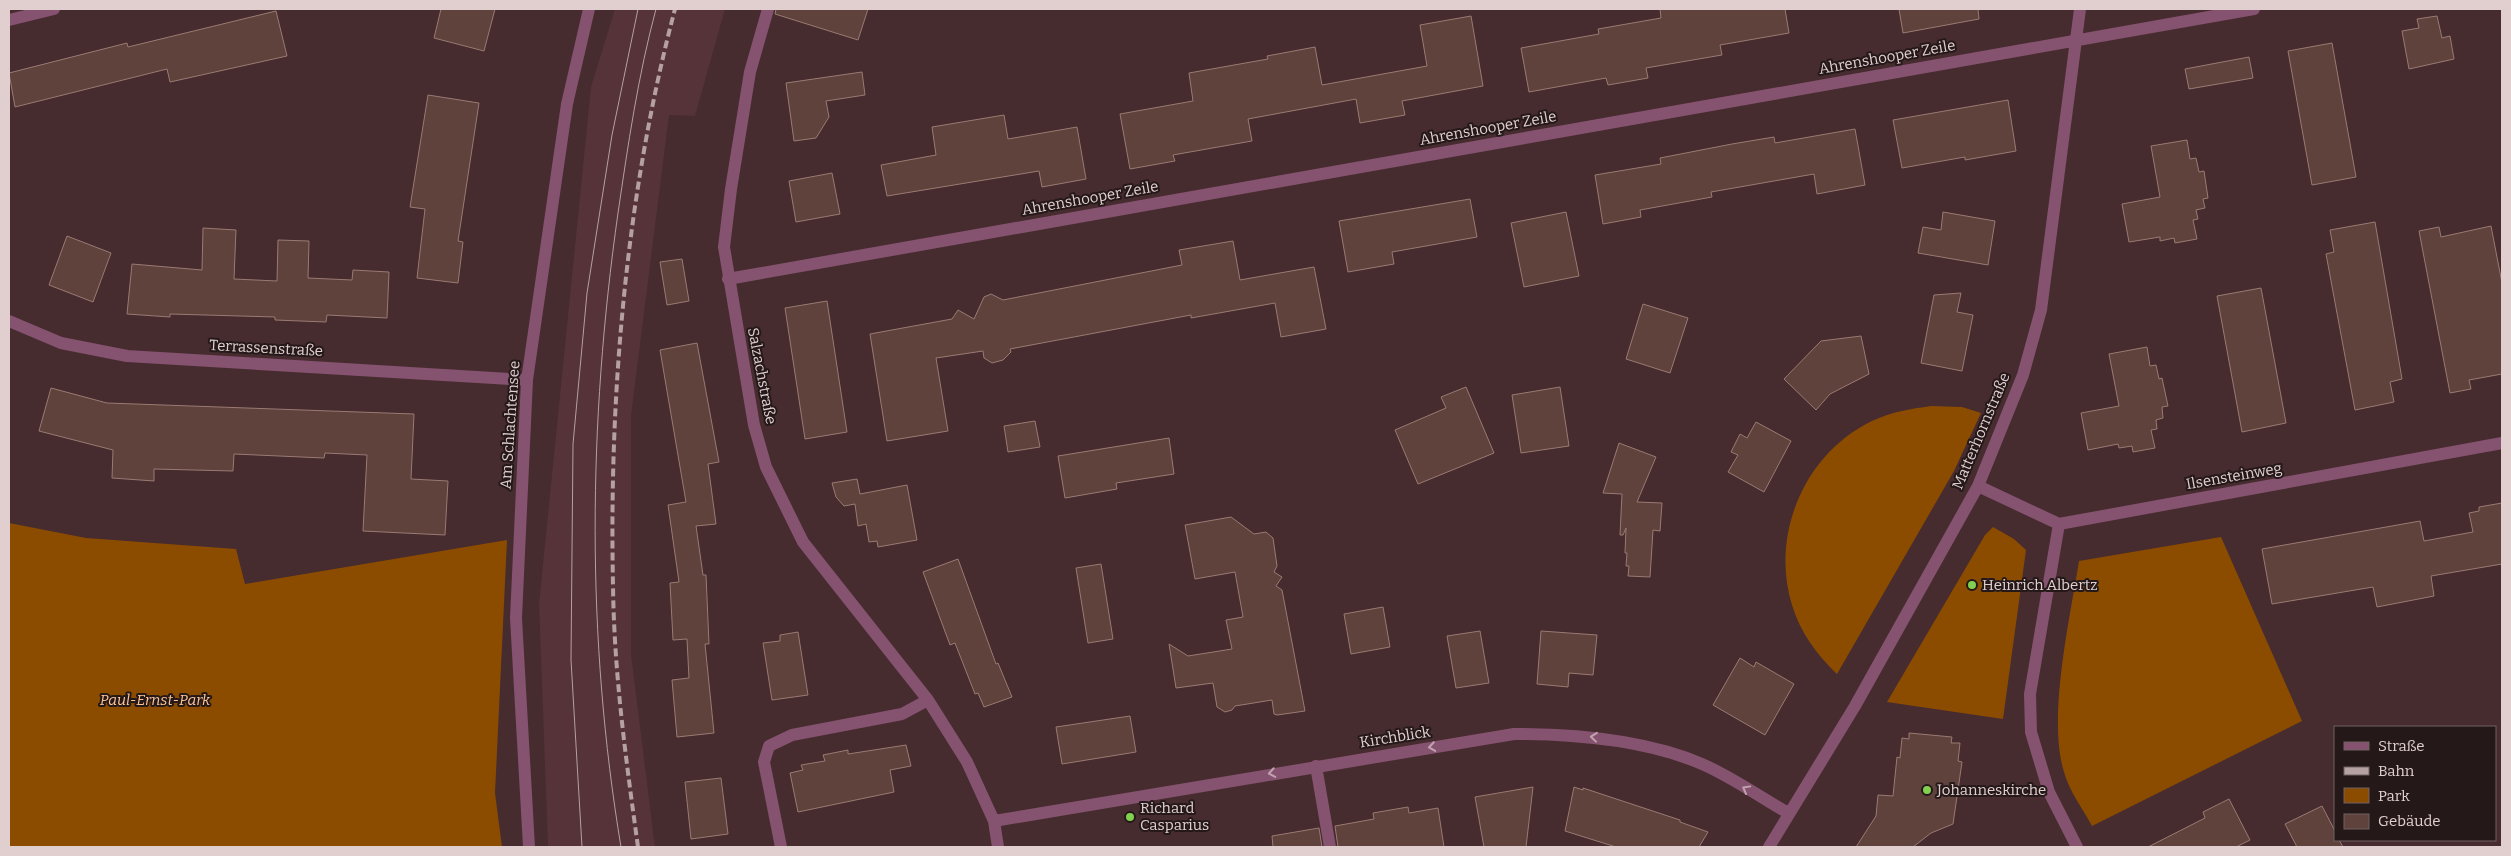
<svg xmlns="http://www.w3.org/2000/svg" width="2511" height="856" font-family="Bitter,serif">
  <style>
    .built { fill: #553338 }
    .green { fill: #8c4c00 }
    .building { fill: #5e423b; stroke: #9a7b73 }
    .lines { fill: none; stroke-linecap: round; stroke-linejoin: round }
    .service { stroke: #85526f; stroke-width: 12 }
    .minor { stroke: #85526f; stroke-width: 12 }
    .tram { stroke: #b5a0a2; stroke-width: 1 }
    .rail { stroke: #b5a0a2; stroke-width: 4; stroke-dasharray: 8 4; stroke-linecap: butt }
    .oneway { stroke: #c1a3ae }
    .poi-dot { fill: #82d04f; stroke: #241819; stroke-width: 2 }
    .labels { text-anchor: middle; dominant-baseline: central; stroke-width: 4; stroke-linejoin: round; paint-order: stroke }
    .street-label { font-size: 15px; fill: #e1cfd0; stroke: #241819 }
    .poi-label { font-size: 15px; fill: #e1cfd0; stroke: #241819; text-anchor: start }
    .park-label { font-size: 15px; font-style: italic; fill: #fdc497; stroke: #241819 }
  </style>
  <rect width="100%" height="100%" fill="#462b2f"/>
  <path class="built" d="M 615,9 L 725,9 L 695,116 L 669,115 L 631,416 L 631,654 L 655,847 L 548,847 L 539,604 L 591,87 Z"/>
  <path class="green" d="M 1931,406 L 1962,407 L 1981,413 L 1954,471 L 1837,674 C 1817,655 1800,632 1792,605 C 1770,534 1805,453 1872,421 C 1891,412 1910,409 1931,406 Z
    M 9,523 L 86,538 L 236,549 L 245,584 L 507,540 L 495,793 L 502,847 L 9,847 Z
    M 1993,527 L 2014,539 L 2026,550 L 2003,719 L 1887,702 L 1985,535 Z
    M 2221,537 L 2302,721 L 2092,826 C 2083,809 2069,791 2064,772 C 2047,719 2070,618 2079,561 Z"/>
  <path class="building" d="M 441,9 L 495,9 L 484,51 L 434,38 Z
    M 776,9 L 868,9 L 858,40 L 775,14 Z
    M 1660,9 L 1785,9 L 1789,33 L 1720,45 L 1722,55 L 1646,68 L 1648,78 L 1608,85 L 1606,78 L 1529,92 L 1521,48 L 1599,34 L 1598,29 L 1661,18 Z
    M 1899,9 L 1978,9 L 1979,19 L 1903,33 Z
    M 276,11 L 287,56 L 170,82 L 167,69 L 15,107 L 9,73 L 127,43 L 128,47 Z
    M 1471,16 L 1483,86 L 1402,101 L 1405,115 L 1360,123 L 1356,99 L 1248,119 L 1252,141 L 1173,155 L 1175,161 L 1130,169 L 1120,114 L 1193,101 L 1189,73 L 1268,59 L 1267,56 L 1315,47 L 1322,85 L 1427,66 L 1420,25 Z
    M 2437,16 L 2442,38 L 2450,36 L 2454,59 L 2409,69 L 2402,31 L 2419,28 L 2417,19 Z
    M 2332,43 L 2356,177 L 2312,185 L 2288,51 Z
    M 2249,57 L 2253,78 L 2189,89 L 2185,69 Z
    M 862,72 L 865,95 L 826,101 L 829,117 L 816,138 L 794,141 L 786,83 Z
    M 428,95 L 479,103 L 458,241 L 463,242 L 458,283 L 417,278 L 425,209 L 410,207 Z
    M 2008,100 L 2016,151 L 1965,160 L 1965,157 L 1902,168 L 1893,120 Z
    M 1004,115 L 1008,139 L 1077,127 L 1086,179 L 1042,187 L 1039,171 L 887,196 L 881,165 L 936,155 L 932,127 Z
    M 1855,129 L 1865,185 L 1817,194 L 1814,174 L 1711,192 L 1712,197 L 1640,210 L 1641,217 L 1603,224 L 1595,175 L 1661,164 L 1660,158 L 1732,144 L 1774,137 L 1775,143 Z
    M 2187,140 L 2190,159 L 2196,158 L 2199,172 L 2204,171 L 2208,198 L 2203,199 L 2205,208 L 2196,210 L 2198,219 L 2193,220 L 2197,239 L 2175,243 L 2174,238 L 2160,241 L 2160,237 L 2129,242 L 2122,204 L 2160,197 L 2151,146 Z
    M 832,173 L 840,214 L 796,222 L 789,181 Z
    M 1470,199 L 1477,237 L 1392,252 L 1394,264 L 1348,272 L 1339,221 Z
    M 1566,212 L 1579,276 L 1524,287 L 1511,223 Z
    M 1943,212 L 1995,221 L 1988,265 L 1918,253 L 1923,227 L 1941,230 Z
    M 2375,222 L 2402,379 L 2390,382 L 2394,402 L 2355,410 L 2326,254 L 2334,252 L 2330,230 Z
    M 2491,226 L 2502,283 L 2502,374 L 2469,380 L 2471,389 L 2450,393 L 2419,231 L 2439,227 L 2441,237 Z
    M 203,228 L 236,230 L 234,279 L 277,281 L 278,240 L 309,241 L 308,278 L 352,280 L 353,270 L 389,272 L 387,318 L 327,315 L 326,322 L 275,320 L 275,317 L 170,314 L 170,317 L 127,314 L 132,264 L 202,270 Z
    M 67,236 L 111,253 L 93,302 L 49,285 Z
    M 1233,241 L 1240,280 L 1314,267 L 1326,329 L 1281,337 L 1275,303 L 1191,318 L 1191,315 L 1010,349 L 1011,352 L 1003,360 L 992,363 L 984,358 L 983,351 L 936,358 L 948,431 L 887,441 L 870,334 L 952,319 L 958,310 L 974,319 L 984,297 L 991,294 L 1003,300 L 1182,265 L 1179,250 Z
    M 682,259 L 689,301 L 667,305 L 660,262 Z
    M 2261,288 L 2286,423 L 2242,432 L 2217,296 Z
    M 1961,293 L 1957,312 L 1973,315 L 1962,371 L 1921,363 L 1934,295 Z
    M 827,301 L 847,432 L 805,439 L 785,308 Z
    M 1643,304 L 1688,318 L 1670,373 L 1626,359 Z
    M 1861,336 L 1869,374 L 1830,394 L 1816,410 L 1784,379 L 1821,341 Z
    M 697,343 L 719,462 L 708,464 L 716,524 L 696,526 L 703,575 L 706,575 L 709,644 L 705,644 L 714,733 L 677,737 L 672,680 L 689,678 L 687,639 L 673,640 L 670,583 L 679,582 L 668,505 L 686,502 L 660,350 Z
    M 2147,347 L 2150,366 L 2156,365 L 2159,379 L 2162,378 L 2168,406 L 2162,407 L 2163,418 L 2156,420 L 2157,429 L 2151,430 L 2155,448 L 2133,452 L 2132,446 L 2119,448 L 2118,444 L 2088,450 L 2081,413 L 2119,406 L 2109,354 Z
    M 1466,387 L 1494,453 L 1418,484 L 1395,430 L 1446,408 L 1441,397 Z
    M 1560,387 L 1569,446 L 1521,453 L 1512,395 Z
    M 51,388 L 107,403 L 414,414 L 411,479 L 448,481 L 445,535 L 363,531 L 367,455 L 325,453 L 324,458 L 234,454 L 233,471 L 154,469 L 154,481 L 112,478 L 113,450 L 39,431 Z
    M 1035,421 L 1040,447 L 1008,452 L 1004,426 Z
    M 1756,422 L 1791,441 L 1764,492 L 1728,472 L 1738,455 L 1731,452 L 1740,434 L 1747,438 Z
    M 1169,438 L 1174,474 L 1116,483 L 1117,489 L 1065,498 L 1058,456 Z
    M 1619,443 L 1656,457 L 1637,502 L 1662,503 L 1660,531 L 1653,530 L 1650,577 L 1628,576 L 1629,566 L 1626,566 L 1627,553 L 1625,553 L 1626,528 L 1623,535 L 1620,535 L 1622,494 L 1603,493 Z
    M 857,479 L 860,494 L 907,485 L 917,540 L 878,547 L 877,541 L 869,542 L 866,524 L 858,526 L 855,504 L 844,506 L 836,497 L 832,483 Z
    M 2502,503 L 2502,564 L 2431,576 L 2434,596 L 2377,607 L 2373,587 L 2272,604 L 2262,549 L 2420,521 L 2424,541 L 2473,532 L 2469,513 L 2479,511 L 2479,507 Z
    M 1231,517 L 1254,534 L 1266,532 L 1273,538 L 1277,566 L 1274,572 L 1282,577 L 1276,586 L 1282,590 L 1305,711 L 1277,715 L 1274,714 L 1272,700 L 1235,706 L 1232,710 L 1225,712 L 1217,707 L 1213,683 L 1176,688 L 1169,644 L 1188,656 L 1232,649 L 1226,620 L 1243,617 L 1235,572 L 1195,579 L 1185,525 Z
    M 958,559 L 996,664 L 998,663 L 1012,697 L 984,707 L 978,693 L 975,694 L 955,643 L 950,645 L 923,572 Z
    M 1101,564 L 1113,639 L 1088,643 L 1076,568 Z
    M 1383,607 L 1390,647 L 1351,654 L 1344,614 Z
    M 1480,631 L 1489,683 L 1456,688 L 1447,636 Z
    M 1541,631 L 1597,635 L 1593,675 L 1569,673 L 1568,687 L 1537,684 Z
    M 798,632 L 808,695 L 772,700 L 763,643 L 780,641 L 780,635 Z
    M 1740,658 L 1754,667 L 1756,662 L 1794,684 L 1765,735 L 1713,705 Z
    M 1130,716 L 1136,752 L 1062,764 L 1056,727 Z
    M 1909,733 L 1952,737 L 1951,743 L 1960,743 L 1958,761 L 1962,762 L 1953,824 L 1931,833 L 1913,847 L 1856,847 L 1876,816 L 1878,795 L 1893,796 L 1897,757 L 1900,758 L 1902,738 L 1909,739 Z
    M 906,745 L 911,766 L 890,770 L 894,792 L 798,812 L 790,773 L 803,770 L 801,765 L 825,761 L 823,755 L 848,750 L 848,754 Z
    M 721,778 L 728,834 L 691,839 L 685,782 Z
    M 1533,787 L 1526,847 L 1484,847 L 1475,797 Z
    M 1574,787 L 1583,790 L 1583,788 L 1680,820 L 1680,822 L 1708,832 L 1699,847 L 1616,847 L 1565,831 Z
    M 2229,799 L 2250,840 L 2236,847 L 2148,847 L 2205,818 L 2203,812 Z
    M 2322,806 L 2335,831 L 2335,840 L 2339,840 L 2343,847 L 2297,847 L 2285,824 Z
    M 1408,807 L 1409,813 L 1438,808 L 1444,847 L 1338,847 L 1335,826 L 1374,819 L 1373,813 Z
    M 1319,828 L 1322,847 L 1273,847 L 1272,836 Z"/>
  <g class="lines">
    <path class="service" d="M 1316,766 L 1330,847"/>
    <path class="minor" d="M 768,9 L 750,72 L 731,189 L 724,247 L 754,425 L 766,467 L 803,542 L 928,700 L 967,762 L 994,821 L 998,847
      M 9,20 L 54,9
      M 728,279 L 2254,9
      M 9,321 L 61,343 L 127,356 L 527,380
      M 1978,486 L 2059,524 L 2502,443
      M 2059,524 L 2030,694 L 2031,732 L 2049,792 L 2077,847
      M 994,821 L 1514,734 C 1575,734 1646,740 1702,764 C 1732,777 1760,797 1788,813
      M 529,847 L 516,618 L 527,380 L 567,104 L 589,9
      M 781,847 L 764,762 L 769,746 L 792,735 L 902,714 L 928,700
      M 1769,847 L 1855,706 L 1978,486 L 2023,375 L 2041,310 L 2080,9"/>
    <path class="tram" d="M 582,847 L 571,660 L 573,444 L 587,293 L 612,135 L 638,9
      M 621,847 C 586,637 588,424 618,213 C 628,145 638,76 656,9"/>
    <path class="rail" d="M 638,847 C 626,760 614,673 613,585 C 609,394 626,194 675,9"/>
  </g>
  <defs><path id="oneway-chevron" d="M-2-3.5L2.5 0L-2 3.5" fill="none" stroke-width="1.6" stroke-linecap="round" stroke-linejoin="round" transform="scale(1.25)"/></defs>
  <g class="oneway">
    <use href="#oneway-chevron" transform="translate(1594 737) rotate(-174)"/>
    <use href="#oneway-chevron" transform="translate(1432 747) rotate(171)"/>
    <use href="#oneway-chevron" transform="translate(1272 773) rotate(170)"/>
    <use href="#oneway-chevron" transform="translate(1746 789) rotate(-151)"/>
  </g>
  <g class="poi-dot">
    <circle cx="1972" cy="585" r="5"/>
    <circle cx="1927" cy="790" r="5"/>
    <circle cx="1130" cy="817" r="5"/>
  </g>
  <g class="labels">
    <g class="street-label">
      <text transform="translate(1887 57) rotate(-10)">Ahrenshooper Zeile</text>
      <text transform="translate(1488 128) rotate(-10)">Ahrenshooper Zeile</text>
      <text transform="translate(1090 198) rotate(-10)">Ahrenshooper Zeile</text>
      <text transform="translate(266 348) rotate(3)">Terrassenstraße</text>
      <text transform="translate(762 376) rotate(79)">Salzachstraße</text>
      <text transform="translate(510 425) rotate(-86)">Am Schlachtensee</text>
      <text transform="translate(1981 431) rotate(-67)">Matterhornstraße</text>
      <text transform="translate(2234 476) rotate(-10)">Ilsensteinweg</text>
      <text transform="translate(1395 737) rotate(-9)">Kirchblick</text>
    </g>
    <g class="poi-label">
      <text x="1982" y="585">Heinrich Albertz</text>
      <text x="1937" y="790">Johanneskirche</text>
      <text x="1140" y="808">Richard<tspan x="1140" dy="17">Casparius</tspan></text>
    </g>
    <g class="park-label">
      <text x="155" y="700">Paul-Ernst-Park</text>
    </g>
  </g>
  <rect width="2511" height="856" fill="none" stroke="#e1cfd0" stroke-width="20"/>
  <rect x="2334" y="726" width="162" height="115" fill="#241819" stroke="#706162"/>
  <rect x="2344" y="742" width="25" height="8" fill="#85526f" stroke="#706162"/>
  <text x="2378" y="751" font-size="15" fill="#e1cfd0">Straße</text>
  <rect x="2344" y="767" width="25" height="8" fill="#b5a0a2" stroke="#706162"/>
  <text x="2378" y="776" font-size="15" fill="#e1cfd0">Bahn</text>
  <rect x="2344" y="788" width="25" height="15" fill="#8c4c00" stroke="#706162"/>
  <text x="2378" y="801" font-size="15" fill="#e1cfd0">Park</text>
  <rect x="2344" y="814" width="25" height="15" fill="#5e423b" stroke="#706162"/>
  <text x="2378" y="826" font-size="15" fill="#e1cfd0">Gebäude</text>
</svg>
